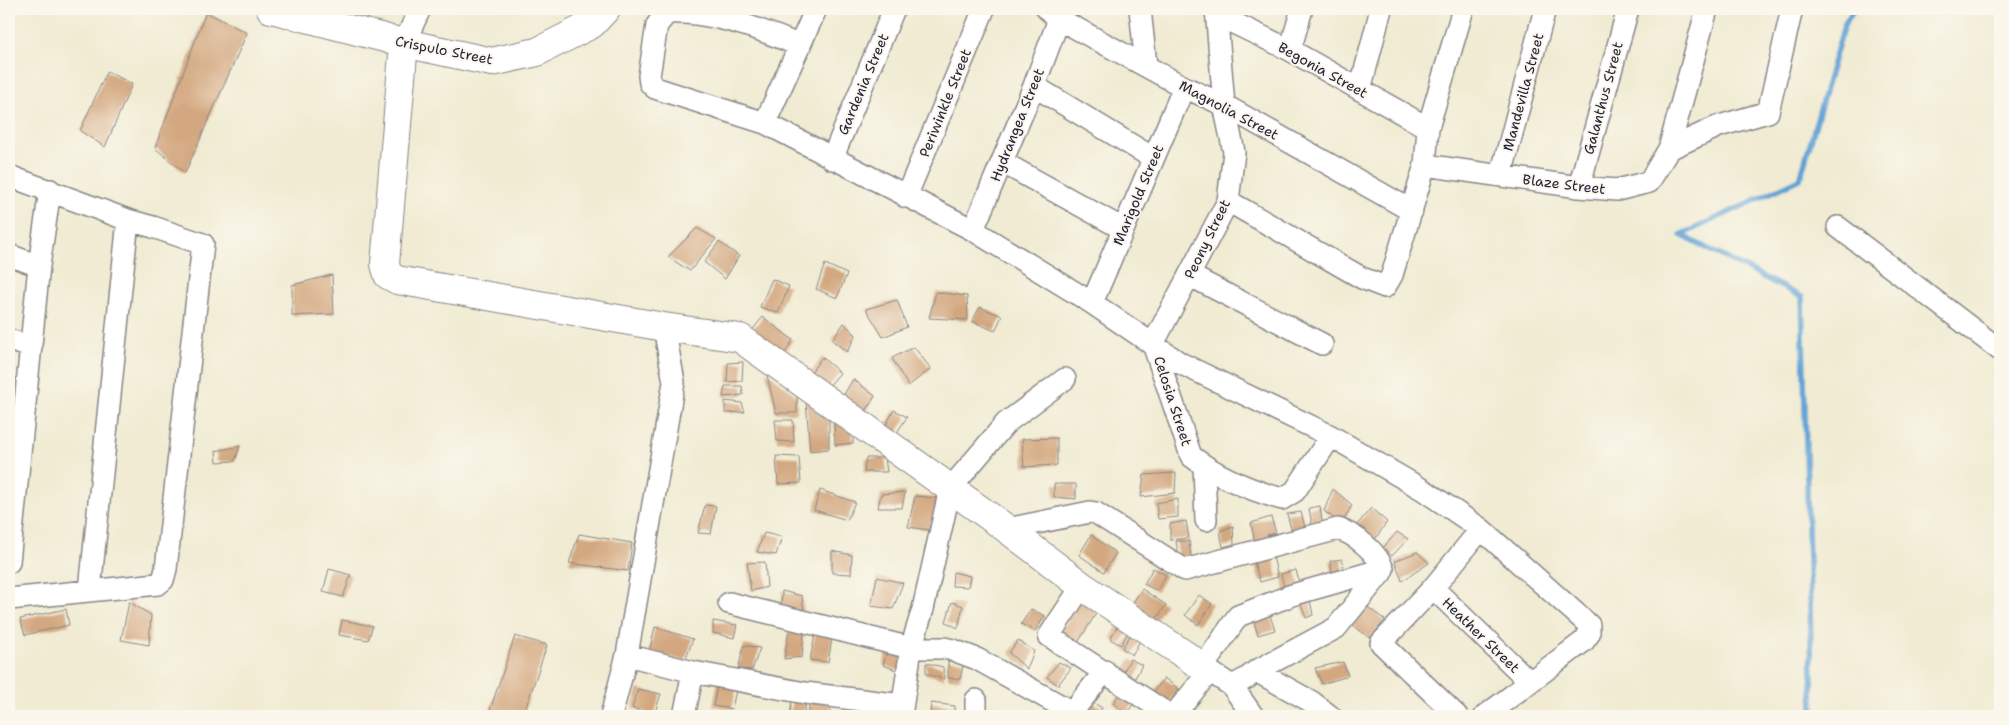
<svg xmlns="http://www.w3.org/2000/svg" width="2009" height="725" font-family="'Shantell Sans',sans-serif">
  <style>
    .lines { fill: none; stroke-linecap: round; stroke-linejoin: round }
    .stream { stroke: #61a2d5; stroke-width: 5.5 }
    .building { fill: #d3a77f }
    .minor-casing { stroke: #898686; stroke-width: 24 }
    .tertiary-casing { stroke: #898686; stroke-width: 30 }
    .minor { stroke: #fff; stroke-width: 21 }
    .tertiary { stroke: #fff; stroke-width: 28 }
    .labels { text-anchor: middle; dominant-baseline: central; stroke-width: 4; stroke-linejoin: round; paint-order: stroke }
    .street-label { font-size: 14px; fill: #22223b; stroke: #fbf7ec }
  </style>
  <rect width="100%" height="100%" fill="#fbf7ec"/>
  <filter id="ink" filterUnits="userSpaceOnUse"><feTurbulence type="fractalNoise" baseFrequency=".02" numOctaves="2"/><feDisplacementMap in="SourceGraphic" scale="10" xChannelSelector="R" yChannelSelector="G"/><feConvolveMatrix kernelMatrix="1 2 1 2 8 2 1 2 1" color-interpolation-filters="sRGB"/></filter>
  <filter id="wash" filterUnits="userSpaceOnUse"><feTurbulence type="fractalNoise" baseFrequency=".0096" numOctaves="4" result="noise"/><feDisplacementMap in="SourceGraphic" scale="20" xChannelSelector="R" yChannelSelector="G"/><feGaussianBlur stdDeviation="1.12" result="paint"/><feColorMatrix in="noise" values="0 0 0 0 0 0 0 0 0 0 0 0 0 0 0 0 0 1.4 0 .05"/><feComposite in="paint" operator="in"/></filter>
  <g filter="url(#wash)">
    <rect width="100%" height="100%" fill="#f0ebd2"/>
    <g class="lines">
      <path class="stream" d="M 1813,716 L 1802,297 L 1681,235 L 1800,179 L 1844,25 L 1854,9"/>
    </g>
    <g id="blocks">
      <path class="building" d="M 206,12 L 247,33 L 185,173 L 155,148 Z
        M 107,71 L 132,84 L 105,147 L 80,131 Z
        M 697,228 L 716,239 L 690,271 L 668,257 Z
        M 719,242 L 739,256 L 725,279 L 704,262 Z
        M 825,264 L 847,274 L 837,298 L 816,289 Z
        M 332,275 L 334,314 L 292,316 L 292,285 Z
        M 772,279 L 789,286 L 778,313 L 760,307 Z
        M 936,292 L 967,296 L 968,320 L 929,318 Z
        M 897,300 L 907,327 L 883,337 L 866,309 Z
        M 980,307 L 1002,316 L 995,331 L 972,321 Z
        M 763,317 L 793,340 L 782,358 L 748,335 Z
        M 844,323 L 856,335 L 847,352 L 832,340 Z
        M 914,347 L 931,369 L 908,386 L 892,358 Z
        M 822,357 L 840,373 L 828,387 L 809,375 Z
        M 743,362 L 742,381 L 727,382 L 728,363 Z
        M 766,371 L 797,396 L 797,413 L 776,413 Z
        M 853,379 L 875,396 L 865,413 L 842,398 Z
        M 725,386 L 742,386 L 743,395 L 723,397 Z
        M 725,401 L 742,403 L 745,412 L 725,413 Z
        M 806,401 L 829,415 L 829,449 L 810,451 Z
        M 894,410 L 907,417 L 896,434 L 885,427 Z
        M 775,420 L 793,420 L 794,442 L 777,441 Z
        M 834,420 L 853,431 L 853,443 L 835,445 Z
        M 1057,438 L 1057,465 L 1024,467 L 1022,439 Z
        M 240,446 L 235,461 L 217,462 L 216,451 Z
        M 776,456 L 799,457 L 801,483 L 778,484 Z
        M 866,458 L 885,458 L 887,472 L 864,472 Z
        M 1176,473 L 1175,493 L 1141,497 L 1144,475 Z
        M 1054,484 L 1076,484 L 1076,499 L 1054,497 Z
        M 1333,489 L 1352,505 L 1342,524 L 1324,511 Z
        M 820,490 L 855,502 L 847,520 L 814,510 Z
        M 905,492 L 902,508 L 878,508 L 881,494 Z
        M 915,496 L 938,498 L 929,530 L 908,527 Z
        M 1178,499 L 1178,517 L 1158,519 L 1156,503 Z
        M 705,505 L 716,506 L 711,534 L 698,533 Z
        M 1320,506 L 1322,522 L 1312,525 L 1309,508 Z
        M 1371,508 L 1387,522 L 1374,541 L 1357,525 Z
        M 1301,512 L 1306,531 L 1293,536 L 1287,514 Z
        M 1271,517 L 1276,533 L 1267,535 L 1268,543 L 1255,543 L 1251,523 Z
        M 1186,521 L 1189,538 L 1170,540 L 1170,524 Z
        M 1233,526 L 1234,544 L 1223,547 L 1220,531 Z
        M 1397,532 L 1408,539 L 1392,556 L 1383,548 Z
        M 764,533 L 782,537 L 776,555 L 757,552 Z
        M 579,534 L 632,543 L 628,571 L 569,563 Z
        M 1091,535 L 1116,553 L 1104,572 L 1079,555 Z
        M 1176,541 L 1189,541 L 1191,557 L 1179,559 Z
        M 832,551 L 852,555 L 851,574 L 832,573 Z
        M 1417,552 L 1429,563 L 1402,581 L 1395,561 Z
        M 1273,557 L 1278,577 L 1260,582 L 1254,562 Z
        M 1342,559 L 1344,577 L 1333,578 L 1330,561 Z
        M 765,562 L 767,587 L 751,591 L 747,563 Z
        M 1153,568 L 1166,575 L 1157,591 L 1144,584 Z
        M 329,569 L 351,575 L 343,597 L 323,592 Z
        M 1296,570 L 1301,591 L 1286,595 L 1281,574 Z
        M 953,572 L 970,576 L 968,587 L 952,586 Z
        M 877,577 L 903,583 L 893,609 L 871,606 Z
        M 1142,589 L 1166,605 L 1155,621 L 1132,604 Z
        M 782,591 L 802,596 L 804,612 L 781,607 Z
        M 1199,595 L 1212,604 L 1198,625 L 1185,615 Z
        M 1082,599 L 1099,609 L 1077,644 L 1060,633 Z
        M 1310,600 L 1313,615 L 1306,618 L 1300,602 Z
        M 129,602 L 151,615 L 149,645 L 121,640 Z
        M 952,602 L 963,606 L 958,628 L 946,622 Z
        M 1365,605 L 1385,620 L 1370,638 L 1351,624 Z
        M 66,609 L 69,625 L 25,635 L 20,619 Z
        M 1031,609 L 1045,616 L 1035,631 L 1021,624 Z
        M 1268,610 L 1275,630 L 1258,635 L 1252,616 Z
        M 342,620 L 373,626 L 368,640 L 339,635 Z
        M 713,621 L 737,625 L 734,638 L 713,633 Z
        M 1119,623 L 1130,629 L 1121,645 L 1110,639 Z
        M 655,627 L 693,639 L 685,661 L 649,652 Z
        M 789,629 L 804,631 L 802,657 L 784,659 Z
        M 833,633 L 828,662 L 810,660 L 815,635 Z
        M 1132,633 L 1141,639 L 1132,655 L 1122,648 Z
        M 515,636 L 547,645 L 523,716 L 488,716 Z
        M 1018,640 L 1034,651 L 1027,669 L 1009,653 Z
        M 744,645 L 760,648 L 752,670 L 738,669 Z
        M 887,651 L 906,655 L 899,671 L 883,665 Z
        M 1130,659 L 1142,665 L 1133,682 L 1122,675 Z
        M 948,660 L 964,661 L 960,679 L 948,678 Z
        M 1059,662 L 1071,668 L 1058,685 L 1047,677 Z
        M 1343,662 L 1348,676 L 1322,684 L 1315,668 Z
        M 926,663 L 943,667 L 944,679 L 926,674 Z
        M 1164,678 L 1179,689 L 1165,708 L 1150,697 Z
        M 718,681 L 737,685 L 732,709 L 713,706 Z
        M 638,689 L 661,694 L 654,715 L 632,708 Z
        M 1123,690 L 1136,700 L 1126,714 L 1113,703 Z
        M 792,699 L 806,699 L 804,715 L 790,716 Z
        M 1087,699 L 1102,708 L 1097,716 L 1079,716 Z
        M 810,700 L 831,703 L 830,716 L 808,716 Z
        M 931,703 L 955,706 L 954,716 L 930,716 Z"/>
    </g>
  </g>
  <g filter="url(#ink)">
    <use href="#blocks" fill-opacity="0" stroke="#898686" stroke-width="1"/>
    <g class="lines">
      <g class="minor-casing">
        <path id="minor" d="M 1047,9 L 1059,19 L 1184,87 L 1224,105 L 1412,211
          M 1140,9 L 1146,65
          M 1217,15 L 1290,50 L 1428,128
          M 404,43 L 420,9
          M 800,46 C 759,28 711,11 667,13 L 657,25 L 649,76 L 650,83 L 655,88 L 765,123 L 973,230 L 1092,303 L 1180,363 L 1331,436 L 1425,491 L 1481,529 L 1589,625 L 1589,634 L 1584,641 L 1485,716
          M 1290,50 L 1302,9
          M 1034,86 L 1153,158
          M 1360,90 L 1381,9
          M 765,123 L 816,9
          M 1669,149 L 1707,9
          M 832,159 L 894,9
          M 1002,162 L 1123,229
          M 1425,165 L 1579,187 L 1617,190 L 1649,182 L 1669,149 L 1719,126 L 1768,112 L 1792,9
          M 1501,175 L 1545,9
          M 9,176 L 128,220 L 153,227 L 203,244 L 166,569 L 163,580 L 158,584 L 9,599
          M 1579,187 L 1628,9
          M 906,197 L 984,9
          M 1228,201 L 1362,278 L 1385,287 L 1392,275 L 1425,165 L 1428,128 L 1463,9
          M 1838,227 L 2000,350
          M 973,230 L 1034,86 L 1059,19 L 1058,9
          M 9,255 L 39,266
          M 1189,275 L 1322,344
          M 1092,303 L 1184,87
          M 664,327 L 674,382 L 627,655 L 693,672 L 805,693 L 902,705
          M 9,340 L 31,347
          M 1153,344 L 1228,201 L 1234,152 L 1224,105 L 1216,9
          M 1153,344 L 1191,456 C 1217,476 1250,490 1282,499 L 1295,491 L 1331,436
          M 1204,466 L 1206,520
          M 1007,529 L 1090,512 L 1096,513 L 1185,570 L 1338,529 C 1355,534 1377,552 1383,569 L 1381,573 L 1336,628 L 1256,671 L 1247,678 L 1232,686 L 1203,667 L 1238,616 L 1292,595 L 1383,569
          M 9,562 L 39,266 L 50,190
          M 1082,586 L 1049,636 L 1171,716
          M 1433,588 L 1530,682
          M 90,590 L 128,220
          M 729,603 L 911,648 L 944,648 L 953,650 L 977,659 L 1072,712 L 1105,671
          M 1256,671 L 1312,702 L 1330,716
          M 1232,686 L 1253,716
          M 611,716 L 627,655
          M 684,716 L 693,672
          M 901,716 L 911,648 L 923,609 L 950,489 L 1006,423 L 1065,379
          M 976,716 L 976,700
          M 1173,716 L 1210,671
          M 1457,716 L 1381,643 L 1433,588 L 1481,529"/>
      </g>
      <g class="tertiary-casing">
        <path id="tertiary" d="M 271,9 L 404,43 L 492,62 L 537,52 L 592,24 L 606,9
          M 404,43 L 385,264 L 388,275 L 397,280 L 664,327 L 740,338 L 1007,529 L 1082,586 L 1203,667"/>
      </g>
      <use href="#minor" class="minor"/>
      <use href="#tertiary" class="tertiary"/>
    </g>
  </g>
  <g class="labels">
    <g class="street-label">
      <text transform="translate(444 50) rotate(11)">Crispulo Street</text>
      <text transform="translate(1323 70) rotate(29)">Begonia Street</text>
      <text transform="translate(863 84) rotate(-67)">Gardenia Street</text>
      <text transform="translate(1523 92) rotate(-75)">Mandevilla Street</text>
      <text transform="translate(1603 98) rotate(-75)">Galanthus Street</text>
      <text transform="translate(945 103) rotate(-68)">Periwinkle Street</text>
      <text transform="translate(1229 110) rotate(28)">Magnolia Street</text>
      <text transform="translate(1017 125) rotate(-68)">Hydrangea Street</text>
      <text transform="translate(1564 184) rotate(7)">Blaze Street</text>
      <text transform="translate(1138 195) rotate(-67)">Marigold Street</text>
      <text transform="translate(1207 239) rotate(-64)">Peony Street</text>
      <text transform="translate(1173 401) rotate(72)">Celosia Street</text>
      <text transform="translate(1481 635) rotate(44)">Heather Street</text>
    </g>
  </g>
  <rect width="2009" height="725" fill="none" stroke="#fbf7ec" stroke-width="30"/>
</svg>
